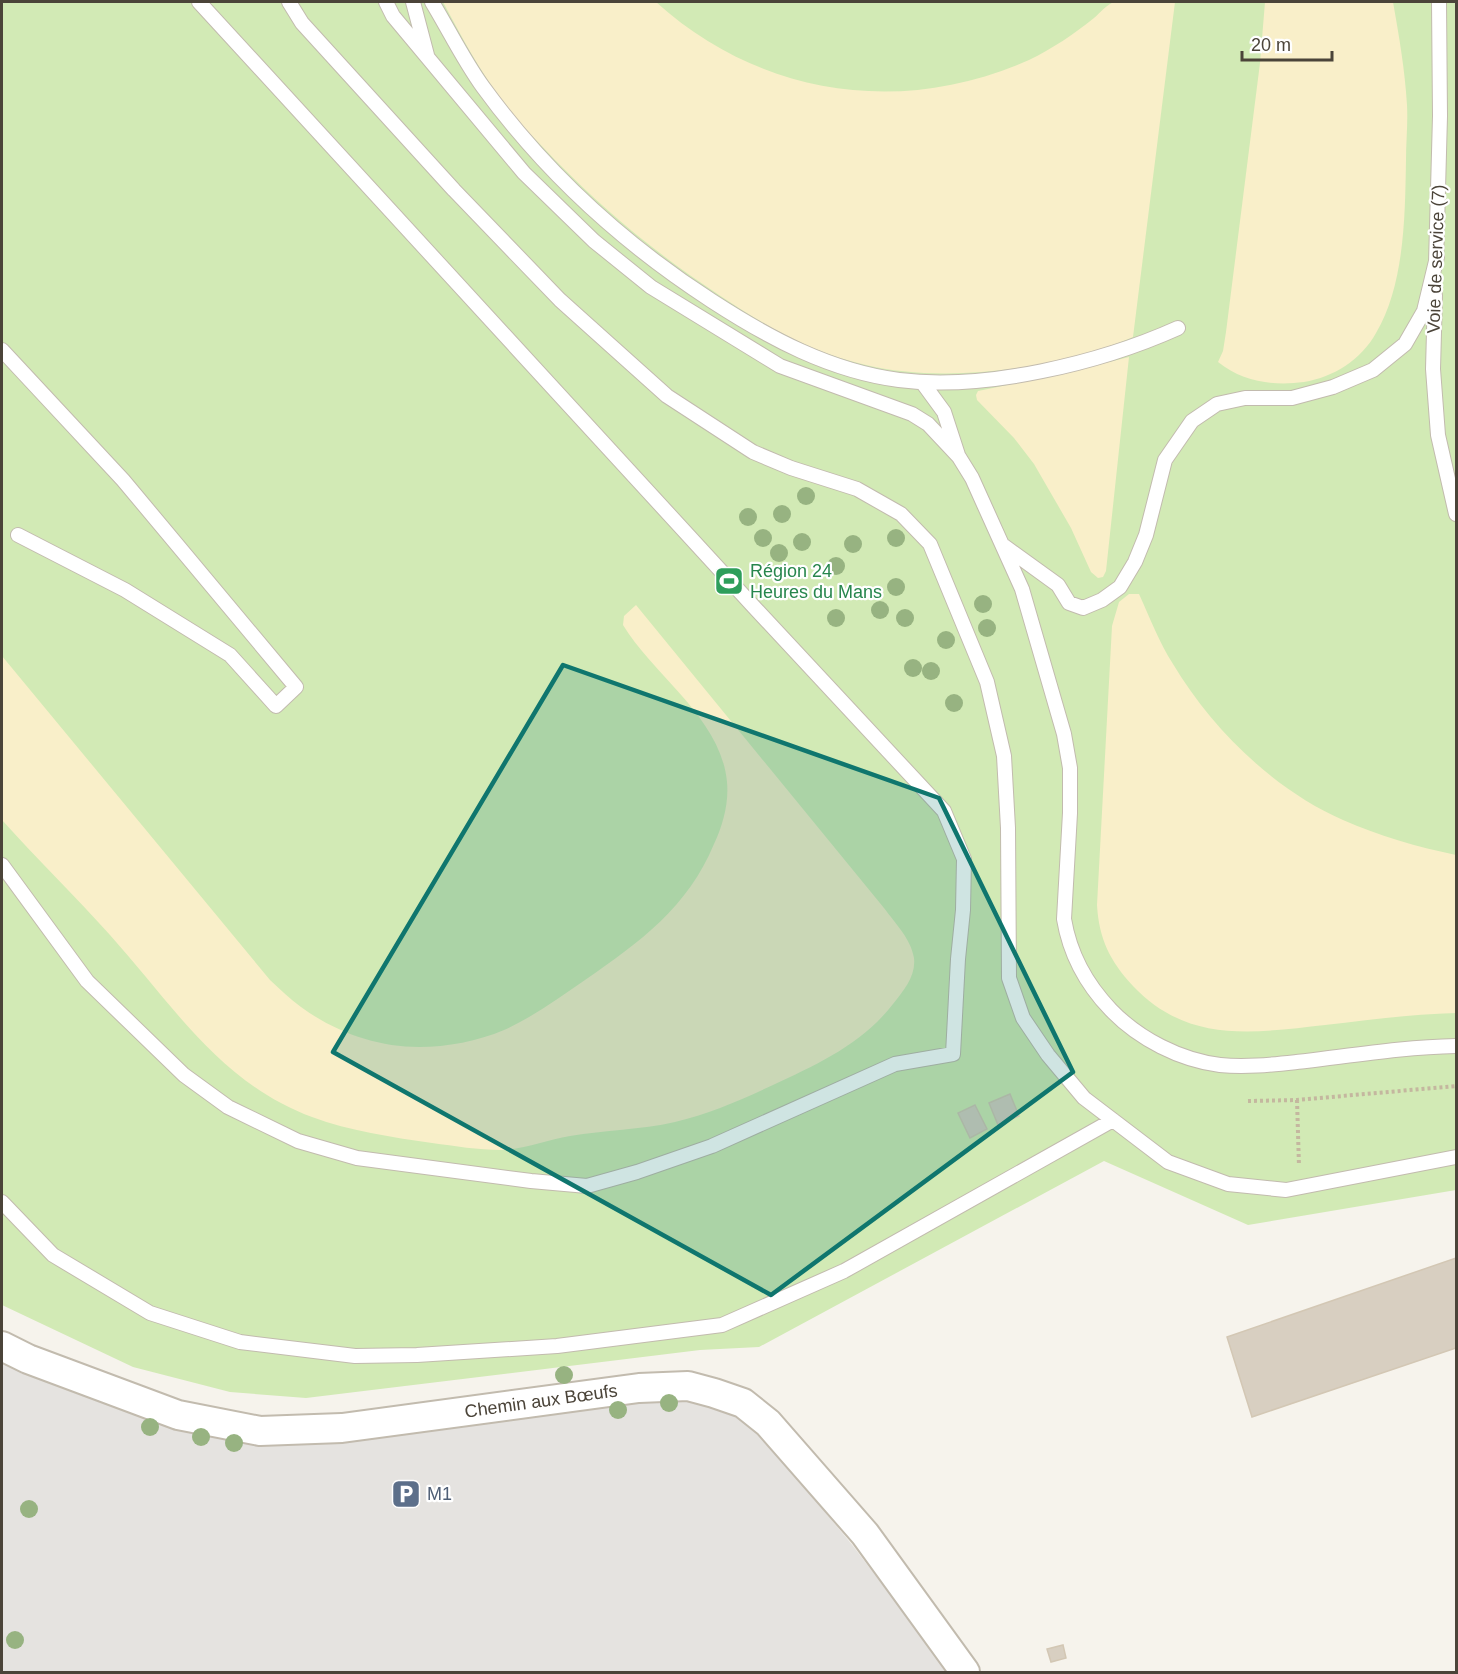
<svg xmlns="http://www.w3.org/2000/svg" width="1458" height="1674" font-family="Helvetica,sans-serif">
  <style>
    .green { fill: #d2eab5 }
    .sand { fill: #f9efc9 }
    .parking { fill: #e5e3e0 }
    .building { fill: #d8cfc1; stroke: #d3c7b4; stroke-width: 1.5 }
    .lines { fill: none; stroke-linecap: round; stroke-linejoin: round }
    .lane-casing { stroke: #c2bbae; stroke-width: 16 }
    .street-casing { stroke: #c2bbae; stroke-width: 32 }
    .path { stroke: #c4b79f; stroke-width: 4; stroke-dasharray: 3 3; stroke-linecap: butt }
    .lane { stroke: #fff; stroke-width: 14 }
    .street { stroke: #fff; stroke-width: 28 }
    .tree { fill: #97b381 }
    .marked { fill: #0f766e; fill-opacity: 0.2; stroke: #0f766e; stroke-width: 4.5; stroke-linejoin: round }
    .labels { text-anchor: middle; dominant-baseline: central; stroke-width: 4.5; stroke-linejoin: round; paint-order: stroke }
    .street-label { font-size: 18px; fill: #4b4439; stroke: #fff }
    .leisure-label { font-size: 18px; fill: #27864d; stroke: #fff; text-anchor: start }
    .service-label { font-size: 18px; fill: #4e5e75; stroke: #fff; text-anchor: start }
  </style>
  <rect width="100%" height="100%" fill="#f6f3ec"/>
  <path class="green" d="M 2,2 L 1456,2 L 1456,1190 L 1248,1225 L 1104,1161 L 759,1347 L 700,1350 L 306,1398 L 230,1392 L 133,1367 L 2,1305 Z"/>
  <path class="sand" d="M 443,2 L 656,2 C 760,96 901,117 1029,60 C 1052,49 1074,34 1094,18 C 1100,13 1108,3 1115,2 C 1130,0 1158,2 1175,2 L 1133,337 C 1060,369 944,384 866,365 C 812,353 764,325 719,295 C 657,254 607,213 555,160 C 538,141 518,123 503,102 C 480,71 461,36 443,2 Z
    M 1265,2 L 1393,2 C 1399,36 1405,70 1407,105 C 1408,123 1406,142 1406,160 C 1405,214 1405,284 1376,333 C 1361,360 1334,377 1304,382 C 1273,386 1243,382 1218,362 L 1223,351 L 1226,332 L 1260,63 Z
    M 1129,357 L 1106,571 L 1103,577 L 1098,578 L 1091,572 L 1071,528 L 1034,464 L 1014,438 L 977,400 L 976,395 L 978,391 L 983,390 L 1061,374 Z
    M 1129,594 L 1139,594 C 1150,618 1159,642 1173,664 C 1212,729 1273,789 1343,820 C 1379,836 1418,847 1456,855 L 1456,1013 C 1413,1014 1368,1020 1325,1025 C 1253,1033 1188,1044 1133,986 C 1110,961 1099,939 1097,905 L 1112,626 L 1119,602 Z
    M 636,605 L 884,908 C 895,923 911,939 914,958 C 916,976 904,990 893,1004 C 862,1044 818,1064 773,1085 C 741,1100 709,1114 675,1122 C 640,1130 605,1130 570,1136 C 547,1140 525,1149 501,1150 C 478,1150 455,1146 432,1143 C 391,1137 350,1131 312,1117 C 220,1083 172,1004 110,935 C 75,896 37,859 2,820 L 2,656 L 270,980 C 280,989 290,999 301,1007 C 335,1032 377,1047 419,1047 C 447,1047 478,1041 504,1030 C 533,1017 559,998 585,980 C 640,942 688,907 714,844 C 723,825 729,803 727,782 C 721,718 654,676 623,625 L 624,616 Z"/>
  <path class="parking" d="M 2,1357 L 87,1397 L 164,1424 L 353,1440 L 660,1400 L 676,1399 L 705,1403 L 736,1415 L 759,1432 L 853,1546 L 910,1621 L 946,1672 L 2,1672 Z"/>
  <path class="building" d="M 1010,1094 L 1019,1116 L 998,1125 L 989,1103 Z
    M 975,1105 L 987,1129 L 970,1138 L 958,1113 Z
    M 1456,1258 L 1456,1348 L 1252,1417 L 1227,1337 Z
    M 1063,1645 L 1066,1658 L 1051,1662 L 1047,1649 Z"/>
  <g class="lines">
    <g class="lane-casing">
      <path id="lane" d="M 289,2 L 302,23 L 454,190 L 560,300 L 667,396 L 753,452 L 791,468 L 857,489 L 901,514 L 930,544 L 987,682 L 1004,756 L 1008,828 L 1009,978 L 1023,1018 L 1048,1055 L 1084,1098 L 1168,1162 L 1228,1184 L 1286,1190 L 1456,1157
        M 386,2 L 393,16 L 524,173 L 594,241 L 651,287 L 780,366 L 912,414 L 928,424 L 959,457 L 972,478 L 1022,589 L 1064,734 L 1070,768 L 1070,813 L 1064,919 C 1070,955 1086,984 1111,1010 C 1139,1039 1180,1060 1220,1065 C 1248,1068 1277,1064 1306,1061 C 1356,1055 1406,1047 1456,1046
        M 413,2 L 427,55
        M 432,2 C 449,30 464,61 483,87 C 545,172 624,244 712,301 C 769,338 830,371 899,380 C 985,391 1100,363 1178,328
        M 1436,263 L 1440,116 L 1439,2
        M 1435,295 L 1433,369 L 1438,435 L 1456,514
        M 2,350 L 123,480 L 296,687 L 276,706 L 230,655 L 125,590 L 18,535
        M 922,382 L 944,412 L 958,455
        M 1004,546 L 1058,585 L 1069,603 L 1083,608 L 1102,600 L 1120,587 L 1135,562 L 1146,535 L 1165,460 L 1192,421 L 1217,404 L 1245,398 L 1292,398 L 1333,387 L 1373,370 L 1405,344 L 1424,311 L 1437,257
        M 2,865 L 87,981 L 184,1075 L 228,1107 L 298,1141 L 357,1158 L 531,1181 L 587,1186 L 637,1172 L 712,1146 L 895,1064 L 953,1054 L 958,959 L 963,910 L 964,859 L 944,811 L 754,607 L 199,2
        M 2,1202 L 53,1255 L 150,1313 L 240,1342 L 355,1356 L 417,1355 L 557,1346 L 722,1325 L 844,1271 L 1113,1120"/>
    </g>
    <g class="street-casing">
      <path id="street" d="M 2,1346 L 28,1359 L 178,1415 L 260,1431 L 342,1428 L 639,1388 L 688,1386 L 714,1393 L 743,1403 L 768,1423 L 865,1534 L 965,1672"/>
    </g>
    <path class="path" d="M 1297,1100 L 1299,1166
      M 1248,1101 L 1297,1100 L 1456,1086"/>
    <use href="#lane" class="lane"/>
    <use href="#street" class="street"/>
  </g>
  <g class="tree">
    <circle cx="806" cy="496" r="9"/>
    <circle cx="782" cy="514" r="9"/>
    <circle cx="748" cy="517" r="9"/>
    <circle cx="763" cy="538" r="9"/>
    <circle cx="896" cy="538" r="9"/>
    <circle cx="802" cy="542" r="9"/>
    <circle cx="853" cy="544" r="9"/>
    <circle cx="779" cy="553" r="9"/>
    <circle cx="836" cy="566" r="9"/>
    <circle cx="896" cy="587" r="9"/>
    <circle cx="983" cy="604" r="9"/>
    <circle cx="880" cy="610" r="9"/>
    <circle cx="836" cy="618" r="9"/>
    <circle cx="905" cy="618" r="9"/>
    <circle cx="987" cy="628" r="9"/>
    <circle cx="946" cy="640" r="9"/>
    <circle cx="913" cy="668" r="9"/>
    <circle cx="931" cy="671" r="9"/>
    <circle cx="954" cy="703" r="9"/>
    <circle cx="564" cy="1375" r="9"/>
    <circle cx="669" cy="1403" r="9"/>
    <circle cx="618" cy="1410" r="9"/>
    <circle cx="150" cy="1427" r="9"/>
    <circle cx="201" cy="1437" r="9"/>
    <circle cx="234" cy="1443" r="9"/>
    <circle cx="29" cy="1509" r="9"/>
    <circle cx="15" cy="1640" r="9"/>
  </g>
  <path class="marked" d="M 563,665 L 939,798 L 1073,1072 L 771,1295 L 333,1052 Z"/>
  <defs>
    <g id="stadium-square" transform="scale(1.5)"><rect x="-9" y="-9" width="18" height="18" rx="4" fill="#2e9e5b" stroke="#fff"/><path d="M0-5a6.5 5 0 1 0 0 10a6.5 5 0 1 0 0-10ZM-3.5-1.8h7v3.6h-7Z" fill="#fff"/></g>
    <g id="parking-square" transform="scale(1.5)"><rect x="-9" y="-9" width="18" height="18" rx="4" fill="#5c6f8a" stroke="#fff"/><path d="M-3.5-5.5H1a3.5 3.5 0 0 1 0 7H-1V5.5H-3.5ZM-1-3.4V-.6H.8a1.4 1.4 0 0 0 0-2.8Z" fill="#fff"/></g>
  </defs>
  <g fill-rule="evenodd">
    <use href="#stadium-square" x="729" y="581"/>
    <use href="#parking-square" x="406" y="1494"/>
  </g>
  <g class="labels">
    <g class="street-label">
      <text transform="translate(1436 259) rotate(-88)">Voie de service (7)</text>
      <text transform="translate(541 1401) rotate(-8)">Chemin aux Bœufs</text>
    </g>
    <g class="leisure-label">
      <text x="750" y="571">Région 24<tspan x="750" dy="21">Heures du Mans</tspan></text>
    </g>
    <g class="service-label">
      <text x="427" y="1494">M1</text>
    </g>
  </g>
  <rect width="1458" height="1674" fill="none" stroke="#4b4439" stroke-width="6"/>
  <path d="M1242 51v9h90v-9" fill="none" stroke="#4b4439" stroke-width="3"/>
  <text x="1251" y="51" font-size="18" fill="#4b4439" stroke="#ffffff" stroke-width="4.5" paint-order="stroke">20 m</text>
</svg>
